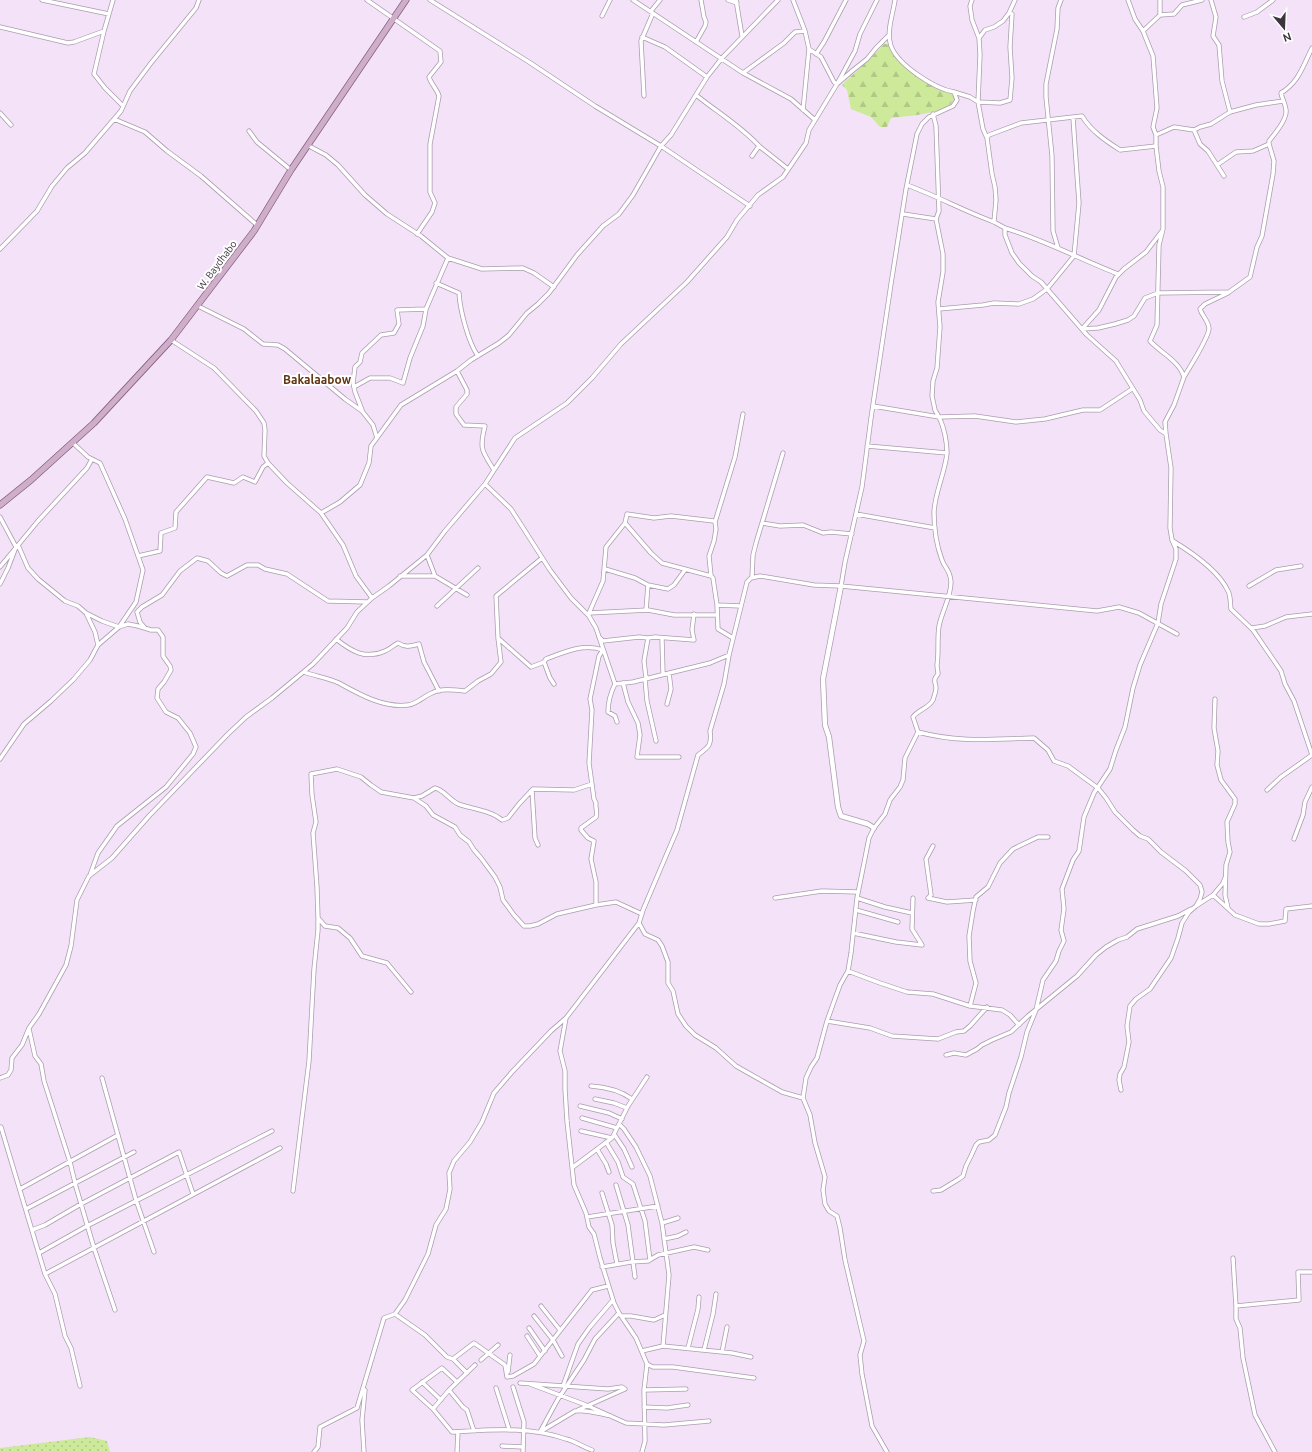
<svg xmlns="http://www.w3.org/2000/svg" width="1312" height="1452" font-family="Ubuntu,sans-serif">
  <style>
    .grass { fill: url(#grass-dots) }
    .forest { fill: url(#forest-firs) }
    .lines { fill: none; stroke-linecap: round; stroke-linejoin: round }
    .minor-casing { stroke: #ab9caf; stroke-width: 5 }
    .tertiary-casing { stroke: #ab9caf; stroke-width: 6 }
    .primary-casing { stroke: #876182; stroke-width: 7 }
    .minor { stroke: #fff; stroke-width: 3.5 }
    .tertiary { stroke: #fff; stroke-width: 4.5 }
    .primary { stroke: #cfaeca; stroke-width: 5.5 }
    .labels { text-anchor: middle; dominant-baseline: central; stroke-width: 4; stroke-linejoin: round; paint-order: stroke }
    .street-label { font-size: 10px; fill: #3c353d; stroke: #fff }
    .quarter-label { font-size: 12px; font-weight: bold; fill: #613411; stroke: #fff }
  </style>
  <defs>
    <pattern id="grass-dots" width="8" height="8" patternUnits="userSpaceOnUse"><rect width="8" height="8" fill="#cde99a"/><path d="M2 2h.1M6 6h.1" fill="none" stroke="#b1c886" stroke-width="1.8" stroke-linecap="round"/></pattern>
    <pattern id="forest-firs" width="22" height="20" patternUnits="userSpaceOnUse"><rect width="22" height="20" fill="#cde99a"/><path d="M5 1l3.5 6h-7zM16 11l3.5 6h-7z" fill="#b1c886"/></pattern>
  </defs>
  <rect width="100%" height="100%" fill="#f4e3f8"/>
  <path class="grass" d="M 90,1437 L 107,1441 L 110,1452 L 0,1452 L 0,1448 Z"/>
  <path class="forest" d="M 884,44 L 888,44 C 898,61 915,77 932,86 C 940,90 949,90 955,96 C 954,114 905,116 891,118 L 887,127 L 880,127 L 871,117 L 851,109 L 847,90 L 842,85 C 856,71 871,59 884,44 Z"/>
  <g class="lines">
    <g class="minor-casing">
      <path id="minor" d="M 42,0 L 109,14
        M 113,0 L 104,31 L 94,74 L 105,88 L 123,106
        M 367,0 L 440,51 L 441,62 L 429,77 C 431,84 437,89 439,96 L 430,144 L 430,192 L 435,203 L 432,212 L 417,234
        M 430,0 L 529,62 L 595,106 L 661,146 L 750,206
        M 633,0 L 743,73 L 784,43 L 795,32 L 805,31
        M 728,0 L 737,3
        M 736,0 L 742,36
        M 793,0 L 805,31 L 809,49 L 821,57 L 834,82 L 837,84 L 855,51 L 860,34 L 877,0
        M 1128,0 L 1135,19 L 1143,31 L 1153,56 L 1157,108 L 1153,127 L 1156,135 L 1174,127 L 1194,130
        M 1211,0 L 1216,17 L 1213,36 L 1219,45 L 1222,81 L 1230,112 L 1256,105 L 1283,101
        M 651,11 L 660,0
        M 1160,15 L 1160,0
        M 602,16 L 610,0
        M 1244,17 L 1257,12 L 1273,0
        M 0,27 L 68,43 L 74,42 L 104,31
        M 1143,31 L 1160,15 L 1174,14 L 1182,5 L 1202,0
        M 642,37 L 665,47 L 707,77
        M 979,38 L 985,30 L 994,27 L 1003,21 L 1009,13 L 1015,0
        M 696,42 L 705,26 L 706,22 L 704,17 L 701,0
        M 816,54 L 824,42 L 846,0
        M 743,73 L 791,99 L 815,120
        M 954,92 L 970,97 L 978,102 L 1000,103 L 1010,100 L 1012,78 L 1010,47 L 1012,14 L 1009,13
        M 696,95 C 717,112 741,126 759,146 L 752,156
        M 644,96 L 641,41 L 653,13
        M 803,110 L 809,49
        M 0,113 L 11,125
        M 933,114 L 936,126 L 939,211 L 936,219
        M 114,119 L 145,132 L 167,151 L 201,176 L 257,225
        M 249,131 L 257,142 L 291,170
        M 987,138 L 989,135 L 1021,123 L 1082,116 C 1091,131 1106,141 1120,150 L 1156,146 L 1156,135
        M 309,146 L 326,155 L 338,165 L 365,195 L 387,214 L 421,236 L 448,258 L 482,269 L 523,268 L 534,273 L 554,287
        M 759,146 L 788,169
        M 1156,146 L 1159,171 L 1163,187 L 1163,229 L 1159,245 L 1157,325 L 1150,341 C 1161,353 1179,361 1184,377 L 1174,405 L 1165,422 L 1166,434
        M 1217,165 L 1236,152 L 1253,151 L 1269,144 L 1269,141 C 1274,135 1287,120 1286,111 C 1286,105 1282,99 1281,93 C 1299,82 1303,66 1312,48
        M 1224,176 L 1208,151 L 1200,144 L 1194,130 L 1200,127 L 1211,124 L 1230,112
        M 907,185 C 937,196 964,211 994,222
        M 903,214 L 936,219 L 943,254 L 943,272 L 938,302 L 940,327 L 937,368 L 933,381 L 932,396 L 935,410 L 939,417 L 975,416 L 1016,422 L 1045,419 L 1083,410 L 1100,410 L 1132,389
        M 1005,228 C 1044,240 1080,259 1118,274
        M 1058,248 L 1053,231 L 1052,156 L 1046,97 L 1046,84 L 1057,29 L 1058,8 L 1061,0
        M 0,249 L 37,211 L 52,186 L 67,168 L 85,153 L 121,111 L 130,91 L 151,63 L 196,8 L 199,0
        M 436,283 L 459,293 C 460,310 468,342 478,356
        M 198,306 L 244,329 L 263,344 L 278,345 L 285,349 L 345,399 L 362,411 L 373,425 L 377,438
        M 939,309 L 983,305 L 994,303 L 1019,304 L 1033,299 L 1047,289 L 1074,256 L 1079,203 L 1073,118
        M 1082,329 L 1098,328 L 1115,324 L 1128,320 L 1134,316 L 1145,298 L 1158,293 L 1229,292 L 1250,277 L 1257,247 L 1262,236 L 1273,174 L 1274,161 L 1269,144
        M 1082,329 L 1099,310 L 1116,277 L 1124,269 L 1146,252 L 1162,231
        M 171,340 L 214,368 L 256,411 L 264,423 L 265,430 L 264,456 L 268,463 L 287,483 L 321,513
        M 457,371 L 467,390 L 467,394 L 456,407 L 456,414 L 464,425 L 485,426 C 479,449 482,451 494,470
        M 1184,377 C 1189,368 1208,339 1209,329 C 1209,321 1202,316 1200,309 L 1205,304 L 1228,293
        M 354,387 L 370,378 L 390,378 L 403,383 L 410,358 L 423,326 L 426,309 L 448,258
        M 362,410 L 355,392 L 353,383 L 355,367 L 360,362 L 362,353 L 381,335 L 394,333 L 399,324 L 397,310 L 426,309
        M 867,446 L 947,453
        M 485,484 L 511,509 L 550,570 L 571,598 L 589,616 L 596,628 L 615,684 L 633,682 L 710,663 L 729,655
        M 856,514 L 935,528
        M 0,517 L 16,547 L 8,568 L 0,584
        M 715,522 L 735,457 L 743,414
        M 625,523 L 651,553 L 662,563 L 711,576
        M 762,523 L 780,526 L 803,525 L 823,533 L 831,532 L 852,534
        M 1173,541 C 1191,552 1219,571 1228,591 C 1231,596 1230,604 1231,609 L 1253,630 L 1281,671 L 1285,684 L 1294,701 L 1312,755
        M 18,545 L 28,568 L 38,579 L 65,601 L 78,606 L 86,613 L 102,621 L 119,627 L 128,624 L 138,626 L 151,630 L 158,630 L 163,637 L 163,656 L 170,666 L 171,670 L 164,682 L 158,689 L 157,698 L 166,712 L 178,718 L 190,733 L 196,747 L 193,754 L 166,787 L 117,826 L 98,853 L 90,875
        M 427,555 L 435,576 L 467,595
        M 138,556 L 160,551 L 161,533 L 175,528 L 176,512 L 207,477 L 234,483 L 243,477 L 255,482 L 263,467 L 268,463
        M 542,558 L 496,596 L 498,638 L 531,667 L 544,662
        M 0,567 L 38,521 L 87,468 L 92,459
        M 605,569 L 635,578 L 648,585
        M 400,576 L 435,576
        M 752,577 L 753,555 L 756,543 L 783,453
        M 841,586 L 1097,611 L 1119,607 L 1139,613 L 1177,634
        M 1249,586 L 1276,570 L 1301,566
        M 372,598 L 356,576 L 343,545 L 321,513 L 340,502 L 360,485 L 369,463 L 371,446 L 401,405 L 457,371 L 471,360 L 499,343 L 509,335 L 527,313 L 538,304 L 549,293 L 577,255 L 603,226 L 619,214 L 633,195 L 661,146 L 671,135 L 707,77 L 722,58 L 778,0
        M 717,605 L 741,606
        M 437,606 L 478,568
        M 646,610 L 648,585 L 668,589 L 674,585 L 685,570
        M 86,613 L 95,632 L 98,645
        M 589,613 L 603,581 L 606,547 L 625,523 L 627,514 L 654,518 L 671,516 L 714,521 L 715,522 L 716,529 L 714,541 L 709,556 L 711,576 L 713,578 L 717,605 L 718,629 L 733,638
        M 589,614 L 589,613 L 648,610 L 674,615 L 717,615
        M 145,628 L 140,622 L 137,612 L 142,607 L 162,595 L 180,571 L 197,558 L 208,561 L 221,573 L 227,576 L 247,565 L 258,565 L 265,569 L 287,574 L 328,601 L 368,602
        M 1252,628 L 1265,626 L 1286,617 L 1312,614
        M 599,637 L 603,641 L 639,637 L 648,638 L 655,637 L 694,640 L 692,630 L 694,614
        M 336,639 C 351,651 365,660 385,651 C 390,649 394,645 398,643 C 406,648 411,646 419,644 L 424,662 L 439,691
        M 662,639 L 663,674
        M 304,672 C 315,676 328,678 339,683 C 359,694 383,708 408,705 C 417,704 424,696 432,693 C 441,688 455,690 465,691 L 478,681 L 491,674 L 501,662 L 498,638
        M 646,678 L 644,661 L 648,638
        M 645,679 L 647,701 L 656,741
        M 623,683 L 628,702 L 638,723 L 640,735 L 637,757 L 679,757
        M 554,684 L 550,678 L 544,662 L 546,659 C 564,652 583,643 603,650 L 599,656 L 590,699 L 592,710 L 589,763 L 594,799 L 596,803 C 595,808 598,812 596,817 L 581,828 L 581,830 L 588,838 L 594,841 L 591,859 L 596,882 L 596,905 L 616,902 L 642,914
        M 615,684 C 611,692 608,702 608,712 L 615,716 L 617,722
        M 1215,699 L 1214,728 L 1218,751 L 1217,765 L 1221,780 L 1235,799 L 1235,804 L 1227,822 L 1228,842 L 1230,852 L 1226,865 L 1225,895 L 1228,908
        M 667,704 L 671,689 L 669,673
        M 918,732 C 959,743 993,739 1034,738 L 1048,750 L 1054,761 L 1068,766 L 1098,788 L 1106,798 L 1115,812 L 1133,830 L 1140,836 L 1148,839 L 1161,852 L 1186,871 L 1200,885 L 1202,892 L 1200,899 L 1196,906 L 1189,912 L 1182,923 L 1178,938 L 1171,958 L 1150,989 L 1136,999 L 1130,1006 L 1127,1026 L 1129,1042 L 1124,1067 L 1120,1074 L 1119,1080 L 1121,1090
        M 0,759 L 24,724 L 51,701 L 73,680 L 90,660 L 98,645 L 119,627 L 136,602 L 143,570 L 125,519 L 100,463 L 88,457 L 73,443
        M 532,790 L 535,838 L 538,845
        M 1267,790 L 1281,777 L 1312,755
        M 414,798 L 426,806 L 433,815 L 455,827 L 460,835 L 469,842 L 474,850 L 481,858 L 495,877 L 500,887 L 503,900 L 514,915 L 524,926 L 530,926 L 538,924 L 557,914 L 596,905
        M 1294,839 L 1303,815 L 1305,802 L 1312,787
        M 933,846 L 926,859 L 931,895 L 928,898 L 947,902 L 976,900
        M 1213,895 L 1223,883 L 1225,878
        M 775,898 L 822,891 L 858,892
        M 857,898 L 885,907 L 912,913
        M 913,898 L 912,929 L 922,945
        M 1196,906 L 1213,895 L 1235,915 L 1259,924 L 1269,924 L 1285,921 L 1286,909 L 1312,906
        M 856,910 L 898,922
        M 639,923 L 566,1018 L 560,1051 L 565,1071 L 565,1089 L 567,1121 L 574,1185 L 586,1213 L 589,1227 L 594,1234 L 600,1258 L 614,1303 L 619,1313 L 636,1338 L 647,1364 L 644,1390 L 645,1441 L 642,1452
        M 853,933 L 896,942 L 922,945
        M 848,971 L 880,983 L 907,992 L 933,994 L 970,1006 L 1002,1010 L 1010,1015 L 1019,1025
        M 411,992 L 387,963 L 362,956 L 350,938 L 338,928 L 325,926 L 318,918 L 317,887 L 313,833 L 316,822 L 312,795 L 311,774 L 337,769 L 361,777 L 371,785 L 381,792 L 414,798 L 422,796 L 435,788 C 445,790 450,802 461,805 C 474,809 491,811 502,820 L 508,818 L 519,804 L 533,789 L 574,790 L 592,784
        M 970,1006 L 976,983 L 970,961 L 969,936 L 973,911 L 976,897 L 988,887 L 1000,863 L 1013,849 L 1038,837 L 1048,837
        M 827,1021 L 870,1028 L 892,1036 L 938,1039 L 956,1032 L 964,1031 L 970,1026 L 987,1007
        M 29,1029 L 35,1056 L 41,1064 L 44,1081 L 70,1162 L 76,1187 L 94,1248 L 115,1310
        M 946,1055 L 954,1053 L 966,1055 L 977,1049 L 982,1045 L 992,1040 L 1011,1032 L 1028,1016 L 1077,976 L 1096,955 L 1106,947 L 1118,940 L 1127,937 L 1137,929 L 1178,916 L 1191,909
        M 0,1078 L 8,1075 L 11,1070 L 12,1058 L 22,1045 L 29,1028 L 39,1014 L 66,965 L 71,946 L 77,900 L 89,876 L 112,858 L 149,816 L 228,734 L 246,717 L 272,698 L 313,664 L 347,628 L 357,612 L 372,598 L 389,586 L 427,555 L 445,531 L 485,484 L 515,438 L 567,403 L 592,378 L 621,344 L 687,282 L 727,237 L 737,220 L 758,195 L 783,177 L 806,143 L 809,130 L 837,84 L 852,71 L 867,59 L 876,48 L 889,35
        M 102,1078 L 136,1200 L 154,1252
        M 591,1086 C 605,1087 621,1091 632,1099
        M 803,1098 L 806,1078 L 811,1067 L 817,1058 L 827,1021 L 840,985 L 848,971 L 851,953 L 857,898 L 869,838 L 874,828 L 885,814 L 890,800 L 900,787 L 903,780 L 905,758 L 918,732 L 913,717 C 918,710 929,708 933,700 C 934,696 936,692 936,688 C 936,685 934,682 935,679 C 935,677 937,676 938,674 C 938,671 937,668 937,665 C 939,652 937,639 939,626 C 942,611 951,597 951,582 C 950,569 945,569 942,560 C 936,544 934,528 934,512 C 935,492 945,473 947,453 C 947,442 944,427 939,417 L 873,406
        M 595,1099 L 614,1103 L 627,1108
        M 580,1106 L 609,1113 L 622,1119
        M 582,1118 L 617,1128
        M 619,1124 L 624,1129 L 636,1147 L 650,1176 L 662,1223 L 669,1275 L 663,1346
        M 1,1127 L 45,1274 L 55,1294 L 65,1336 L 71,1348 L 80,1386
        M 581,1131 L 612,1138
        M 614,1134 L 624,1149 L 632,1167
        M 606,1142 L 618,1162 L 623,1177 L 633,1184 L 645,1221 L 650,1260
        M 597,1149 L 606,1164 L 609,1172
        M 573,1167 L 612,1138 L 628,1106 L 647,1077
        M 616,1185 L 628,1225 L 635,1277
        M 20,1189 L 118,1135
        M 293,1191 L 309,1061 L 314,969 L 318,930 L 318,919
        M 933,1191 L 941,1190 L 959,1179 L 963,1176 L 966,1166 L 971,1156 L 976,1145 L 979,1142 L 989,1140 L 995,1135 L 1006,1107 L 1009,1093 L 1021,1057 L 1027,1032 L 1036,1010 L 1043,980 L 1056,961 L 1059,951 L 1064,941 L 1061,930 L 1064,909 L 1062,889 L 1073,860 L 1079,851 L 1084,817 L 1094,793 L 1110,769 L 1116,750 L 1125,727 L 1133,688 L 1140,665 L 1158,623 L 1161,604 L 1176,559 L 1176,549 L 1172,540 L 1170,528 L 1171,468 L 1166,434 L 1160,430 L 1144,411 L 1140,400 L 1116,361 L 1087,335 L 1041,282 L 1032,276 L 1019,263 L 1012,253 L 1005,235 L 1005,228 L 994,222 L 996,200 L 995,187 L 992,174 L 987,138 L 983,129 L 978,102 L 980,55 L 979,38 L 972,20 L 970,6 L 972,0
        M 602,1193 L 612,1225 L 613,1243 L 617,1264
        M 26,1209 L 134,1152
        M 587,1217 L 658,1206
        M 662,1223 L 678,1218
        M 32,1230 L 45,1225 L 81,1204 L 179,1152 L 193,1194
        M 664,1239 L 678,1236 L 686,1232
        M 39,1253 L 87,1226 L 272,1131
        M 1233,1258 L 1236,1306 L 1236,1319 L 1240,1328 L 1243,1358 L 1255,1415 L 1275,1452
        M 602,1267 L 631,1262 L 648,1261 L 658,1255 L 694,1247 L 708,1250
        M 45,1274 L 280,1148
        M 541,1306 L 560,1330
        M 1236,1306 L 1299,1300 L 1298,1272 L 1312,1272
        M 395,1314 L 425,1335 L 447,1357 L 453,1359 L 467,1373
        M 534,1316 L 553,1340 L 562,1356
        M 621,1316 L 631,1316 L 654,1320 L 665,1315
        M 529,1328 L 545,1351
        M 527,1336 L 540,1356
        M 688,1348 L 698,1309 L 699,1297
        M 704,1350 L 713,1314 L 716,1294
        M 642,1351 L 663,1346 L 732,1353 L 751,1357
        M 722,1352 L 727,1327
        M 453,1359 L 474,1343 L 505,1365 L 507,1377 L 513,1376 L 534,1364 L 592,1290 L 608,1286
        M 481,1360 L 498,1345
        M 647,1364 L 653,1367 L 673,1367 L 754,1378
        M 508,1372 L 510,1355
        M 422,1382 L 441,1400
        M 457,1382 L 442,1368 L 412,1390 L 433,1409 L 452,1432 C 491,1430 528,1426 566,1439 C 575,1441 583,1447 592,1450
        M 520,1383 L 608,1389 L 622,1387 L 625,1389 L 578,1410
        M 530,1384 L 586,1405 L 626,1423 L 664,1425 L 709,1421
        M 563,1386 L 578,1344 L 590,1327 L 613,1300
        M 513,1387 L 524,1422 L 523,1452
        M 496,1388 L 509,1429
        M 449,1390 L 463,1407 L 467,1410 L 474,1431
        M 644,1390 L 686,1389
        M 644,1407 L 667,1408 L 688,1405
        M 433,1409 L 449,1390 L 475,1365
        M 611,1416 C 599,1414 587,1409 575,1411 L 540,1432 L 558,1399 L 584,1360 L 595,1339 L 619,1313
        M 502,1446 L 523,1447
        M 314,1452 L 318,1447 L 320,1427 L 357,1408 L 384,1318 L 395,1314 L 405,1300 L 428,1254 L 436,1225 L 446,1209 L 450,1189 L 449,1173 L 454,1161 L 470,1142 L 482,1122 L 494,1093 L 512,1072 L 551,1031 L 566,1018
        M 364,1452 L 362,1420 L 365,1390
        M 457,1452 L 458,1432
        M 887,1452 L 872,1426 L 862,1374 L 860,1355 L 864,1341 L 845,1260 L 840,1228 L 837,1216 L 829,1211 L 825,1204 L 823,1190 L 825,1177 L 815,1143 L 810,1115 L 803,1098 L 782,1092 L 736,1066 L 716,1048 L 695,1035 L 686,1026 L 678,1014 L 673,991 L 668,983 L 668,962 L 662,946 L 658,940 L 645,934 L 639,923 L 643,910 L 677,830 L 698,755 C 709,747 712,745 710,731 L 724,684 L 729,655 L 747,582 L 751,578 L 760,576 L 814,585 L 841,586 L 845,562 L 862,487 L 871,418 L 891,284 L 906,189 L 917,134 L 922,124 L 929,117 L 953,106 L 957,100 L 954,92 C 935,89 898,65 891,46 C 886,32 893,14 895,0"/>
    </g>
    <g class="tertiary-casing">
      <path id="tertiary" d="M 841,586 L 823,679 L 825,725 L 829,737 L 838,807 L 841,816 L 868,824 L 874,828"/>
    </g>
    <g class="primary-casing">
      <path id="primary" d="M 0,505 L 31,480 L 94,423 L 171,340 L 254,231 L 291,170 L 406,0"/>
    </g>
    <use href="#minor" class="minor"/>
    <use href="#tertiary" class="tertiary"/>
    <use href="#primary" class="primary"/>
  </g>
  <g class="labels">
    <g class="street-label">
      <text transform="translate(217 265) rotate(-53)">W. Baydhabo</text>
    </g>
    <g class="quarter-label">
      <text x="317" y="379">Bakalaabow</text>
    </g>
  </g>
  <g transform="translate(1284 28) rotate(161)" stroke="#ffffff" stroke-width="3" paint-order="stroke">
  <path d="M0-3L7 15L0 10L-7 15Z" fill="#3c353d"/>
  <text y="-6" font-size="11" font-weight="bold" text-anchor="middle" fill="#3c353d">N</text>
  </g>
</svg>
